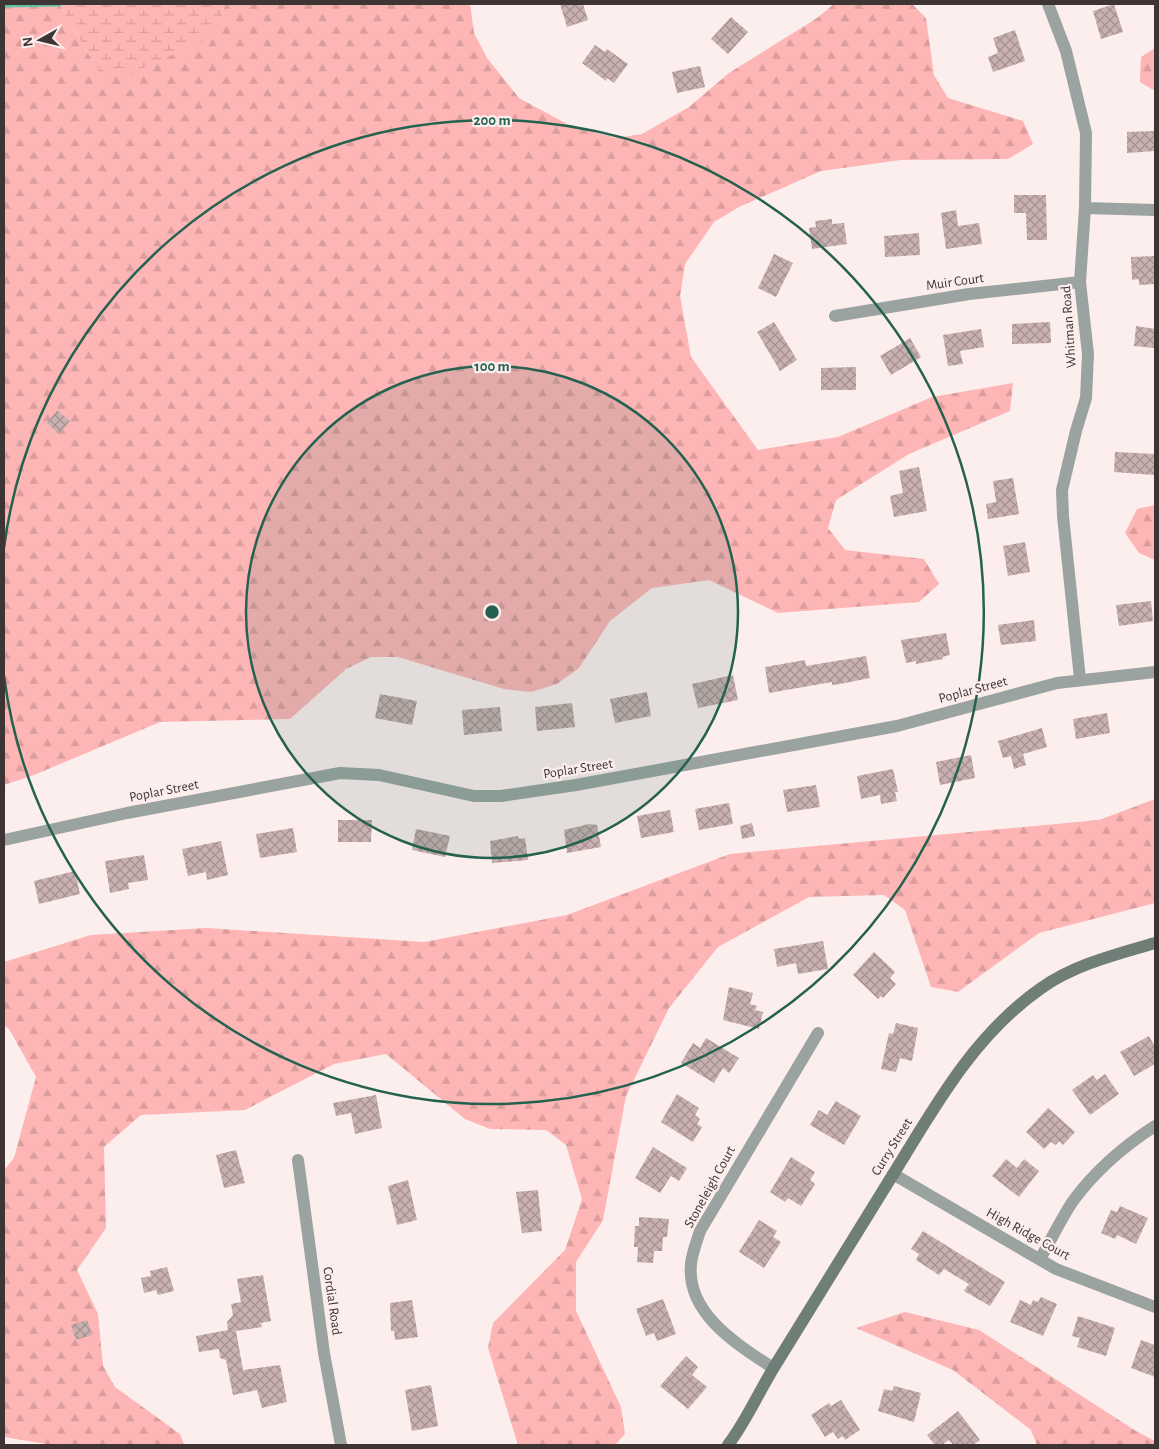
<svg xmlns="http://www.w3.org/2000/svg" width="1159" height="1449" font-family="'Alegreya Sans',sans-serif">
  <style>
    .forest { fill: url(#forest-firs) }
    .wetland { fill: url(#wetland-marsh) }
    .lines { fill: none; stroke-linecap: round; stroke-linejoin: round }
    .stream { stroke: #5ec3a2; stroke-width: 5 }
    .building { fill: url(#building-cross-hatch) }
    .street { stroke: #9aa39f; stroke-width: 12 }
    .secondary { stroke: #707e78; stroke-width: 12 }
    .ring { fill: none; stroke: #24624f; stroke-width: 2.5 }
    .labels { text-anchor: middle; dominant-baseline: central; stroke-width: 4.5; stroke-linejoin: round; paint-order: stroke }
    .street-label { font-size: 14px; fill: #3e3434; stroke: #fdeeee }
    .centre { fill: #24624f; stroke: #fdeeee; stroke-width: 2.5 }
    .ring-label { font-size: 15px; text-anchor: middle; font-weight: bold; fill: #24624f; stroke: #fdeeee; stroke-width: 4.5; stroke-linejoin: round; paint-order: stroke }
  </style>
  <defs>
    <pattern id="forest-firs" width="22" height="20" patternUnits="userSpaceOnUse" patternTransform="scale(1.25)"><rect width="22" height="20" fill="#fdb5b5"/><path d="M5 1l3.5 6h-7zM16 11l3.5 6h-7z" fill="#da9c9c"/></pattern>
    <pattern id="wetland-marsh" width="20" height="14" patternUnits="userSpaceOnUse" patternTransform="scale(1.25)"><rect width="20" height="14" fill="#fdb5b5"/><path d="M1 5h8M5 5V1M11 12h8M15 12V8" fill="none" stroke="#da9c9c"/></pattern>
    <pattern id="building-cross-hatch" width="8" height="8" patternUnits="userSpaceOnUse" patternTransform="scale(1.25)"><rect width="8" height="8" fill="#c8b1b0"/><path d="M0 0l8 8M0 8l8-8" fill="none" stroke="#a49190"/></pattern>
  </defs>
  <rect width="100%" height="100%" fill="#fdeeee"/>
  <path class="forest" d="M 4,4 L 59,4 L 97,68 L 221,19 L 225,4 L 470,4 L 474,33 L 487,58 L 519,98 L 567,124 L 616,138 L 642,134 L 689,107 L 729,73 L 817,18 L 834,4 L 912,4 L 926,18 L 934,75 L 948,98 L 1023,121 L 1033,144 L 1008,159 L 901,160 L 821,171 L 739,207 L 714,222 L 685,264 L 680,296 L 691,357 L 758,450 L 838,437 L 932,397 L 1013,383 L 1010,411 L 909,454 L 836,500 L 828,528 L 845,550 L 924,559 L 939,584 L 919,602 L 778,613 L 709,580 L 652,588 L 610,621 L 579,668 L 557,684 L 531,692 L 504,689 L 398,657 L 371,657 L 346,669 L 290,719 L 160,722 L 34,775 L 4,785 Z
    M 1155,48 L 1155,91 L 1140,82 L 1141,57 Z
    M 1155,505 L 1155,560 L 1139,553 L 1125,533 L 1137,509 Z
    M 1155,799 L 1155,903 L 1039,933 L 958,992 L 931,987 L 905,910 L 884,895 L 809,897 L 718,947 L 669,1008 L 626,1096 L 603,1220 L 576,1262 L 576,1311 L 621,1407 L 625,1434 L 615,1445 L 518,1445 L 488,1348 L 493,1323 L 565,1250 L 582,1199 L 566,1145 L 546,1130 L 490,1129 L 465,1119 L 386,1054 L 334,1064 L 245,1110 L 141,1115 L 104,1147 L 106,1228 L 77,1270 L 98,1314 L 103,1366 L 115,1387 L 180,1434 L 184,1445 L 52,1445 L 4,1437 L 4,1170 L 14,1158 L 36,1077 L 9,1029 L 4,1025 L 4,962 L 91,935 L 206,928 L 424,942 L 567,915 L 730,854 L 1099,820 Z
    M 905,1312 L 979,1330 L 1136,1431 L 1155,1441 L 1155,1445 L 1037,1445 L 1031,1430 L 953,1370 L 856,1328 Z"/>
  <path class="wetland" d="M 59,4 L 225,4 L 221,19 L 202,42 L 120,78 L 97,68 Z"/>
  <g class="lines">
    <path class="stream" d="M 4,5 L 59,4"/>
  </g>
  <path class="building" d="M 560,4 L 583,4 L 588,20 L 567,27 Z
    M 1114,4 L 1123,32 L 1101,39 L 1093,11 Z
    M 731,17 L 748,32 L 728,54 L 711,39 Z
    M 1015,30 L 1025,61 L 993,72 L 988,57 L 998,53 L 993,38 Z
    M 595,45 L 605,52 L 607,49 L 628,64 L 614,83 L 607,78 L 606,81 L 582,63 Z
    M 700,66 L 705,87 L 677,93 L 672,72 Z
    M 1155,131 L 1155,151 L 1127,153 L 1127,132 Z
    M 1014,195 L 1046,195 L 1047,240 L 1027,240 L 1026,213 L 1014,213 Z
    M 956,210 L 958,226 L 979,223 L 982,244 L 946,249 L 941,213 Z
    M 832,219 L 832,224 L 844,223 L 847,244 L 812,249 L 809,228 L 816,227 L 815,221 Z
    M 919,233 L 920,255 L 885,257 L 884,236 Z
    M 774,254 L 793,263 L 776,297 L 758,288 Z
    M 1155,256 L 1155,284 L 1139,285 L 1139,279 L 1132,280 L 1131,257 Z
    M 774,322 L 797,360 L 780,371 L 757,332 Z
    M 1050,322 L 1051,343 L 1012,344 L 1012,324 Z
    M 1136,326 L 1155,329 L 1155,348 L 1134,346 Z
    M 981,329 L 984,347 L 960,351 L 963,364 L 948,366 L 943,335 Z
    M 910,338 L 921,357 L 891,375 L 880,356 Z
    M 856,367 L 856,390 L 821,390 L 821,368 Z
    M 57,410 L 70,421 L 59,434 L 47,423 Z
    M 1115,452 L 1155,454 L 1154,475 L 1114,472 Z
    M 919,467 L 927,511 L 894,517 L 890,496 L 903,493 L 899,471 Z
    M 1013,478 L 1019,514 L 988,519 L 986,504 L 996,502 L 993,481 Z
    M 1025,542 L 1030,572 L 1008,576 L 1003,546 Z
    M 1151,601 L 1153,621 L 1119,626 L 1116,605 Z
    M 1034,620 L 1036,641 L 1001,645 L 998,625 Z
    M 946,633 L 950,655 L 942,657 L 943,659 L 916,664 L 916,661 L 906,663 L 901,640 Z
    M 866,656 L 870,678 L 840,684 L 832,685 L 832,682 L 769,693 L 765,667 L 805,660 L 806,666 Z
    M 733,675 L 738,700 L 698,708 L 692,684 Z
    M 647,692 L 651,716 L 615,723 L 610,699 Z
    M 380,694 L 417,701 L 412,725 L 375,718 Z
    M 572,703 L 575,727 L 537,731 L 535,707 Z
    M 500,707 L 502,731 L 464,735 L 462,710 Z
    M 1107,713 L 1110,733 L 1076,739 L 1073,719 Z
    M 1042,728 L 1047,747 L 1023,754 L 1026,765 L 1014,769 L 1011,756 L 1003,758 L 998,741 Z
    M 971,755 L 975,778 L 940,785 L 936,762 Z
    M 893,769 L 898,792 L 895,792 L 897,801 L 881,804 L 880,795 L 861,799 L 857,776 Z
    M 816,785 L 820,807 L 787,812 L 783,790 Z
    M 729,803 L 733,824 L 699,830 L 695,809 Z
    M 670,810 L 674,832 L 641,838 L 637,816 Z
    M 338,820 L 372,820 L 371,842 L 338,842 Z
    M 752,823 L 755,836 L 742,839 L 740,826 Z
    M 589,824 L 597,825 L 601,847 L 567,853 L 564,830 Z
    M 293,828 L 297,852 L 260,858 L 256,834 Z
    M 416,829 L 450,836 L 445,857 L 412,850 Z
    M 518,836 L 519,839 L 525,838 L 528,860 L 492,863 L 490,841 Z
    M 221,841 L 228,875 L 207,880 L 206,872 L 188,876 L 182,849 Z
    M 144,855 L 148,880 L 128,883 L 129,889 L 110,893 L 105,861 Z
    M 75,871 L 80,894 L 39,904 L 34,881 Z
    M 823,941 L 828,969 L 798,974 L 796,963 L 777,967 L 774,949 Z
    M 874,952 L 895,972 L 890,978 L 896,984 L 883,998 L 881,996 L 878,999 L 853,975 Z
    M 729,987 L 753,993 L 750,1004 L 757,1006 L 755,1010 L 763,1012 L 759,1029 L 723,1020 Z
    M 896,1023 L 918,1028 L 912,1061 L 900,1058 L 896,1072 L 881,1069 L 889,1033 L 893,1034 Z
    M 1149,1036 L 1155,1047 L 1155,1064 L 1134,1076 L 1120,1052 Z
    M 706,1038 L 739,1058 L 729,1073 L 723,1068 L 714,1083 L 681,1063 L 693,1043 L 700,1048 Z
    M 1105,1074 L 1119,1094 L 1090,1115 L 1072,1090 L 1093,1075 L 1097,1080 Z
    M 677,1094 L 699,1108 L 695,1115 L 700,1119 L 697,1124 L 702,1127 L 693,1142 L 661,1122 Z
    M 376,1095 L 382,1128 L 355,1134 L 351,1113 L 336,1116 L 333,1103 Z
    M 836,1101 L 861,1116 L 844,1145 L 810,1125 L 819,1110 L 827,1115 Z
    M 1048,1108 L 1075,1132 L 1063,1145 L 1059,1141 L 1056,1145 L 1051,1142 L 1044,1149 L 1026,1132 Z
    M 653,1147 L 687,1168 L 679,1181 L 671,1176 L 660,1193 L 635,1178 Z
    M 236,1150 L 245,1183 L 224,1188 L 216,1155 Z
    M 791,1157 L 815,1172 L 810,1180 L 815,1184 L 801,1206 L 788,1198 L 785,1202 L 770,1192 Z
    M 1006,1159 L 1017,1168 L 1024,1159 L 1039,1171 L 1019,1197 L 992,1176 Z
    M 408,1180 L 417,1220 L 397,1225 L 388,1186 Z
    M 538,1190 L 542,1231 L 522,1233 L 516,1192 Z
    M 1120,1206 L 1148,1218 L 1136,1244 L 1117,1235 L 1115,1239 L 1101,1233 L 1111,1210 L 1117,1212 Z
    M 639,1217 L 669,1219 L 667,1237 L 663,1237 L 662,1251 L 654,1251 L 653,1263 L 637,1262 L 638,1247 L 634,1247 L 635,1226 L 639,1226 Z
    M 759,1220 L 777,1231 L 773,1237 L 781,1242 L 764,1268 L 739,1252 Z
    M 923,1231 L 1005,1282 L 990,1306 L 964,1291 L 969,1284 L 944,1269 L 939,1275 L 916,1260 L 919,1254 L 911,1249 Z
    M 167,1267 L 174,1291 L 158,1295 L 156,1290 L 144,1293 L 141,1278 L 151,1276 L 150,1271 Z
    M 263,1275 L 271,1321 L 261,1323 L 262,1327 L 236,1331 L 243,1370 L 280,1365 L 287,1402 L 262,1408 L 257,1390 L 233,1395 L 226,1360 L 220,1358 L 219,1349 L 199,1352 L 196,1336 L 228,1330 L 227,1322 L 233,1315 L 231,1304 L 241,1302 L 237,1279 Z
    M 1041,1297 L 1057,1304 L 1043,1336 L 1010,1322 L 1020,1300 L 1031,1305 L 1033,1300 L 1038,1302 Z
    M 663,1299 L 676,1334 L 657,1341 L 654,1333 L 646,1336 L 636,1309 Z
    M 412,1300 L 418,1337 L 395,1340 L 394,1331 L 391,1331 L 390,1303 Z
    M 1078,1316 L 1115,1328 L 1106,1356 L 1077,1347 L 1080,1338 L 1072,1336 Z
    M 87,1320 L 92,1335 L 76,1340 L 71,1325 Z
    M 1141,1340 L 1155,1345 L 1155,1377 L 1131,1368 Z
    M 686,1356 L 698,1367 L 692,1375 L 707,1387 L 688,1409 L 660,1386 Z
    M 431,1385 L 438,1426 L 412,1431 L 405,1390 Z
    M 894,1386 L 921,1393 L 914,1422 L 878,1411 L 884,1389 L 892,1391 Z
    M 841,1400 L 860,1430 L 845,1440 L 843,1436 L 838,1439 L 833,1432 L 825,1437 L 811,1415 L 829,1403 L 831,1406 Z
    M 958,1411 L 980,1440 L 973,1445 L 953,1445 L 949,1440 L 942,1445 L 935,1445 L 927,1435 Z"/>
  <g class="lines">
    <path class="street" d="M 1048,4 L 1066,51 L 1086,133 L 1085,208 L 1080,282 L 1088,354 L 1086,398 L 1076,431 L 1062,490 L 1063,516 L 1080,679
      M 1085,208 L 1155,210
      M 835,316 L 969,294 L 1080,282
      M 4,840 L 127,813 L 340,773 L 379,775 L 474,796 L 501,796 L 576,785 L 897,726 L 1057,683 L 1155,672
      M 298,1160 L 324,1353 L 341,1445
      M 893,1174 L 1056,1269 L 1155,1307
      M 1040,1259 C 1051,1240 1061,1219 1073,1201 C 1095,1171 1124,1146 1155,1126
      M 773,1368 C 738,1345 686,1314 691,1264 C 692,1253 697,1241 700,1231 L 818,1033"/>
    <path class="secondary" d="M 728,1445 C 747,1420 759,1391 776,1364 C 819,1294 862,1224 905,1155 C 942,1094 980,1031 1040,989 C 1073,965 1117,954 1155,943"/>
  </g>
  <circle cx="492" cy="612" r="246" fill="#24624f" fill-opacity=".12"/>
  <g class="ring">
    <circle cx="492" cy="612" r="246"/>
    <path d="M4 548A492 492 0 1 1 4 676"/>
  </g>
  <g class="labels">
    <g class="street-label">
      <text transform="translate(955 282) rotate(-8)">Muir Court</text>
      <text transform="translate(1069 327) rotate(-94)">Whitman Road</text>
      <text transform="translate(973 690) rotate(-15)">Poplar Street</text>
      <text transform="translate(578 769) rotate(-9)">Poplar Street</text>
      <text transform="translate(164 791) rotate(-11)">Poplar Street</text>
      <text transform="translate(892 1147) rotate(-58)">Curry Street</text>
      <text transform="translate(710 1187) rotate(-61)">Stoneleigh Court</text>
      <text transform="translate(1028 1234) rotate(29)">High Ridge Court</text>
      <text transform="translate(332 1301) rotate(82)">Cordial Road</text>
    </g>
  </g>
  <circle cx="492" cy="612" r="8" class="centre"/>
  <g class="ring-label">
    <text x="492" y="125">200 m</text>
    <text x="492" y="371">100 m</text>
  </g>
  <rect width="1159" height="1449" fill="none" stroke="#3e3434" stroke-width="10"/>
  <g transform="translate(40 40) rotate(262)" stroke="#fdeeee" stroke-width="4" paint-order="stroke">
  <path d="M0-4L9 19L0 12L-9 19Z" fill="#3e3434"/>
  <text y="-8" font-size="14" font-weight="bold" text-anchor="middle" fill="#3e3434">N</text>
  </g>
</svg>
